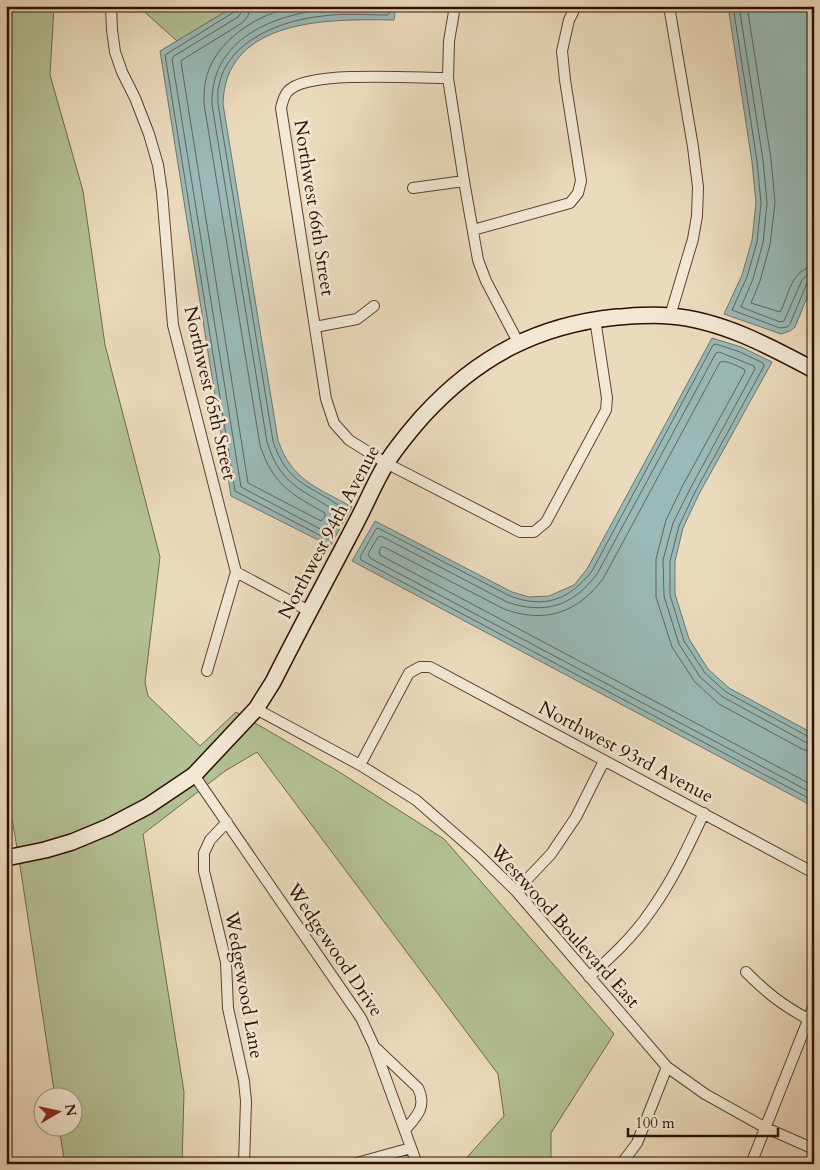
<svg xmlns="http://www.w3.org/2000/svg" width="820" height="1170" font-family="Cardo,serif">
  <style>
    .green { fill: #b3c194; stroke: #70684a }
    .water { fill: #99bab7; stroke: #6e766e }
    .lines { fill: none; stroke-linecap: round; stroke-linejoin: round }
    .shore { stroke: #64645c; stroke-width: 1 }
    .street-casing { stroke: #5d422f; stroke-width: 12 }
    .secondary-casing { stroke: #2e0f00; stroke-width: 18 }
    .street { stroke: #f2e8d4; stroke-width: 10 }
    .secondary { stroke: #f2e8d4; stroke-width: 15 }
    .labels { text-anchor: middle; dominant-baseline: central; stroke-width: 5; stroke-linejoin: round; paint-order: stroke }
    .street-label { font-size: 19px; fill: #2e0f00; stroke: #f2e8d4 }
  </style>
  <rect width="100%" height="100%" fill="#ebdbbd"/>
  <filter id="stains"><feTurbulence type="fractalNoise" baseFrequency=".004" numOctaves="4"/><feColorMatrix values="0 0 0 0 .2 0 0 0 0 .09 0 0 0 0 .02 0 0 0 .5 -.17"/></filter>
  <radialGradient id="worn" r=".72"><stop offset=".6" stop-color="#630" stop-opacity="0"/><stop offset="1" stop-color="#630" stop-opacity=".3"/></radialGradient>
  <path class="green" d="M 6,6 L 54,6 L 50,75 L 83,191 L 105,345 L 160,557 L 145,682 L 148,696 L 200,746 L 236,712 L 336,770 L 444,839 L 614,1034 L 551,1133 L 551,1164 L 461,1164 L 504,1116 L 498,1074 L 257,752 L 225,771 L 143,834 L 184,1092 L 182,1164 L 65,1164 L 59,1128 L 72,1128 L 72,1098 L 55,1097 L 21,872 L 6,783 Z
    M 138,6 L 235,6 L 177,41 Z"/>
  <path class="water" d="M 235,6 L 396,6 L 394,20 C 331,19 225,17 223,104 L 278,440 C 291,480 318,488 352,507 L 330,546 L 231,496 L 160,51 Z
    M 728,6 L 810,6 L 814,11 L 814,280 L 795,327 L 790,331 L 781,334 L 724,314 L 742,275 L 752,240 L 756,203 L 752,162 Z
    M 712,338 L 741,347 L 772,362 L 699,494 L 683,528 L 675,561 L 675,594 L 689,639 L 708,669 L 729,688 L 814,734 L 814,807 L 352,561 L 375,521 L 512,592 L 529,597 L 549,596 L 574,585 L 587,569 Z"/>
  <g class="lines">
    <path class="shore" d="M 236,6 L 234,12 L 165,55 L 235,491 L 327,539 L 329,538 L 344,509 C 311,485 287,485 273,441 L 218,104 C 218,98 217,91 219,85 C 228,40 282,20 323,16 C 344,13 366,15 388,15 L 389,13 L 391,6
      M 243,6 L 241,13 L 238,17 L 174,56 L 172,59 L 241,487 L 324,531 L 335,513 L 335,511 C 301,488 281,486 267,442 L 212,105 C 210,43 266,17 320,10 C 340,7 362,8 382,9 L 384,6
      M 250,6 L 248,16 L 242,23 L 182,60 L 181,62 L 248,483 L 321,521 L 325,516 L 325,513 C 291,494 273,485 260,445 L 204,104 C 204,98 204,91 205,84 C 211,42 258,13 297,6
      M 733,6 L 757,161 L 761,203 L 757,242 L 747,277 L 732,310 L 780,328 L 787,327 L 790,324 L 807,283 L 814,281
      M 739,6 L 763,160 L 767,203 L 763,243 L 753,279 L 741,307 L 780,322 L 784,321 L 802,280 L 807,275 L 814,274
      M 747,6 L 771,159 L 775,203 L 770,245 L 760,281 L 751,303 L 780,312 C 789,296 791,268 814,267
      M 814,738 L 809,737 L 726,692 L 705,673 L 684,641 L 670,595 L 670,561 L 679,526 L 695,492 L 764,366 L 763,363 L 740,352 L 716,344 L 713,345 L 592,571 C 569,600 545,609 510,596 L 378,528 L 376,529 L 360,557 L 361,560 L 814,801
      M 814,744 L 807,743 L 723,697 L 700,677 L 679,644 L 664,596 L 663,560 L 673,523 L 690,489 L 755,369 L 754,366 L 719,352 L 716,353 L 597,574 C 573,606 545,615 507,602 L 381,536 L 378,537 L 368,554 L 370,558 L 814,794
      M 814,752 L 804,750 L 719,704 L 695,682 L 672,647 L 656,597 L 656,559 L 666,520 L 683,485 L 745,372 L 744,369 C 737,366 727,360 720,362 L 603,579 C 577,613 545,624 504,609 L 384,547 L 381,547 L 379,551 L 380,555 L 814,786"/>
    <g class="street-casing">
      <path id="street" d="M 111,6 L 112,30 L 115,52 L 122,72 L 135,98 L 149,134 L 158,165 L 162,192 L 173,325 L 236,572 L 207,671
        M 455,6 L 449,41 L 448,78 L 464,181 L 478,260 L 486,281 L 518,342
        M 669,6 L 693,147 L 698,187 L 697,216 L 693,239 L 670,316
        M 448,78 C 414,78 318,71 292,88 C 285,92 283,100 281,108 L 326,399 L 334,423 L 349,440 L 386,463 L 520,532 L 534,532 L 546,522 L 606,410 L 607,398 L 595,319
        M 413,188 L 464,181
        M 473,230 L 570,203 L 578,193 L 581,181 L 565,80 L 562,51 L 569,20 L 576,6
        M 315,327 L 357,319 L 374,306
        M 236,572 L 309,611
        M 256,709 L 360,765 L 416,800 L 479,855 L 516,891 L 667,1067 L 705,1094 L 764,1127 L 814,1149
        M 360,765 L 409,673 L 420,667 L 430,667 L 814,873
        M 194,775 L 361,1018 L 374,1046 L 417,1164
        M 227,822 L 210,840 L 204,853 L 204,871 L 226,962 L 228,1008 L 244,1081 L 246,1101 L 244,1164
        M 516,891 L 551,854 L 576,817 L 604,761
        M 746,972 C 767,993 782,1005 808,1019
        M 589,977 C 611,957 633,937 650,912 C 672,882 688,847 704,813
        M 376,1048 L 418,1088 C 427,1107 417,1116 405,1130
        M 622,1163 L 637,1143 L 667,1067
        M 353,1164 L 411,1148
        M 751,1164 L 814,1005"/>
    </g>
    <g class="secondary-casing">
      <path id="secondary" d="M 6,858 L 45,850 L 72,842 L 108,827 L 148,806 L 194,775 L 256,709 L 273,682 C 300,628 329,575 357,521 C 367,502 375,482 386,464 C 396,447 410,431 423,416 C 477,357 537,325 617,317 C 634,316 652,314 670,316 C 721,320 769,346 814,370"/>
    </g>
    <use href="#street" class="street"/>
    <use href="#secondary" class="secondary"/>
  </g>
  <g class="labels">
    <g class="street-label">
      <text transform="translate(314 208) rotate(81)">Northwest 66th Street</text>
      <text transform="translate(210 393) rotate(77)">Northwest 65th Street</text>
      <text transform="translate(329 532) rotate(-62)">Northwest 94th Avenue</text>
      <text transform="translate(626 752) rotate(28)">Northwest 93rd Avenue</text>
      <text transform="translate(565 926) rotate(48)">Westwood Boulevard East</text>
      <text transform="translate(335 950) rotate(56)">Wedgewood Drive</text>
      <text transform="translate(244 985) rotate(80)">Wedgewood Lane</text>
    </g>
  </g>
  <rect width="820" height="1170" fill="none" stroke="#ebdbbd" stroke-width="25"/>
  <rect x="8" y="8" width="805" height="1155" fill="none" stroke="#2e0f00" stroke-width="2.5"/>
  <rect x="12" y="12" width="795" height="1145" fill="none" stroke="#2e0f00"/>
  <g transform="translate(58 1112) rotate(81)"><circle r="24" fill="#f2e8d4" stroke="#a4917f"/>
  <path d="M0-4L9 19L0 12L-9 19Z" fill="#8f2418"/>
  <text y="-8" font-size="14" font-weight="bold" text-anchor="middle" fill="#2e0f00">N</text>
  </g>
  <path d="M628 1128v8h150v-8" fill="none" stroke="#2e0f00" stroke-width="2.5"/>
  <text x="635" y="1128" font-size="15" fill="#2e0f00" stroke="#f2e8d4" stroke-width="4" paint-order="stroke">100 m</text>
  <rect width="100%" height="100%" filter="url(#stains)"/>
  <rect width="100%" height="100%" fill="url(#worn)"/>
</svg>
